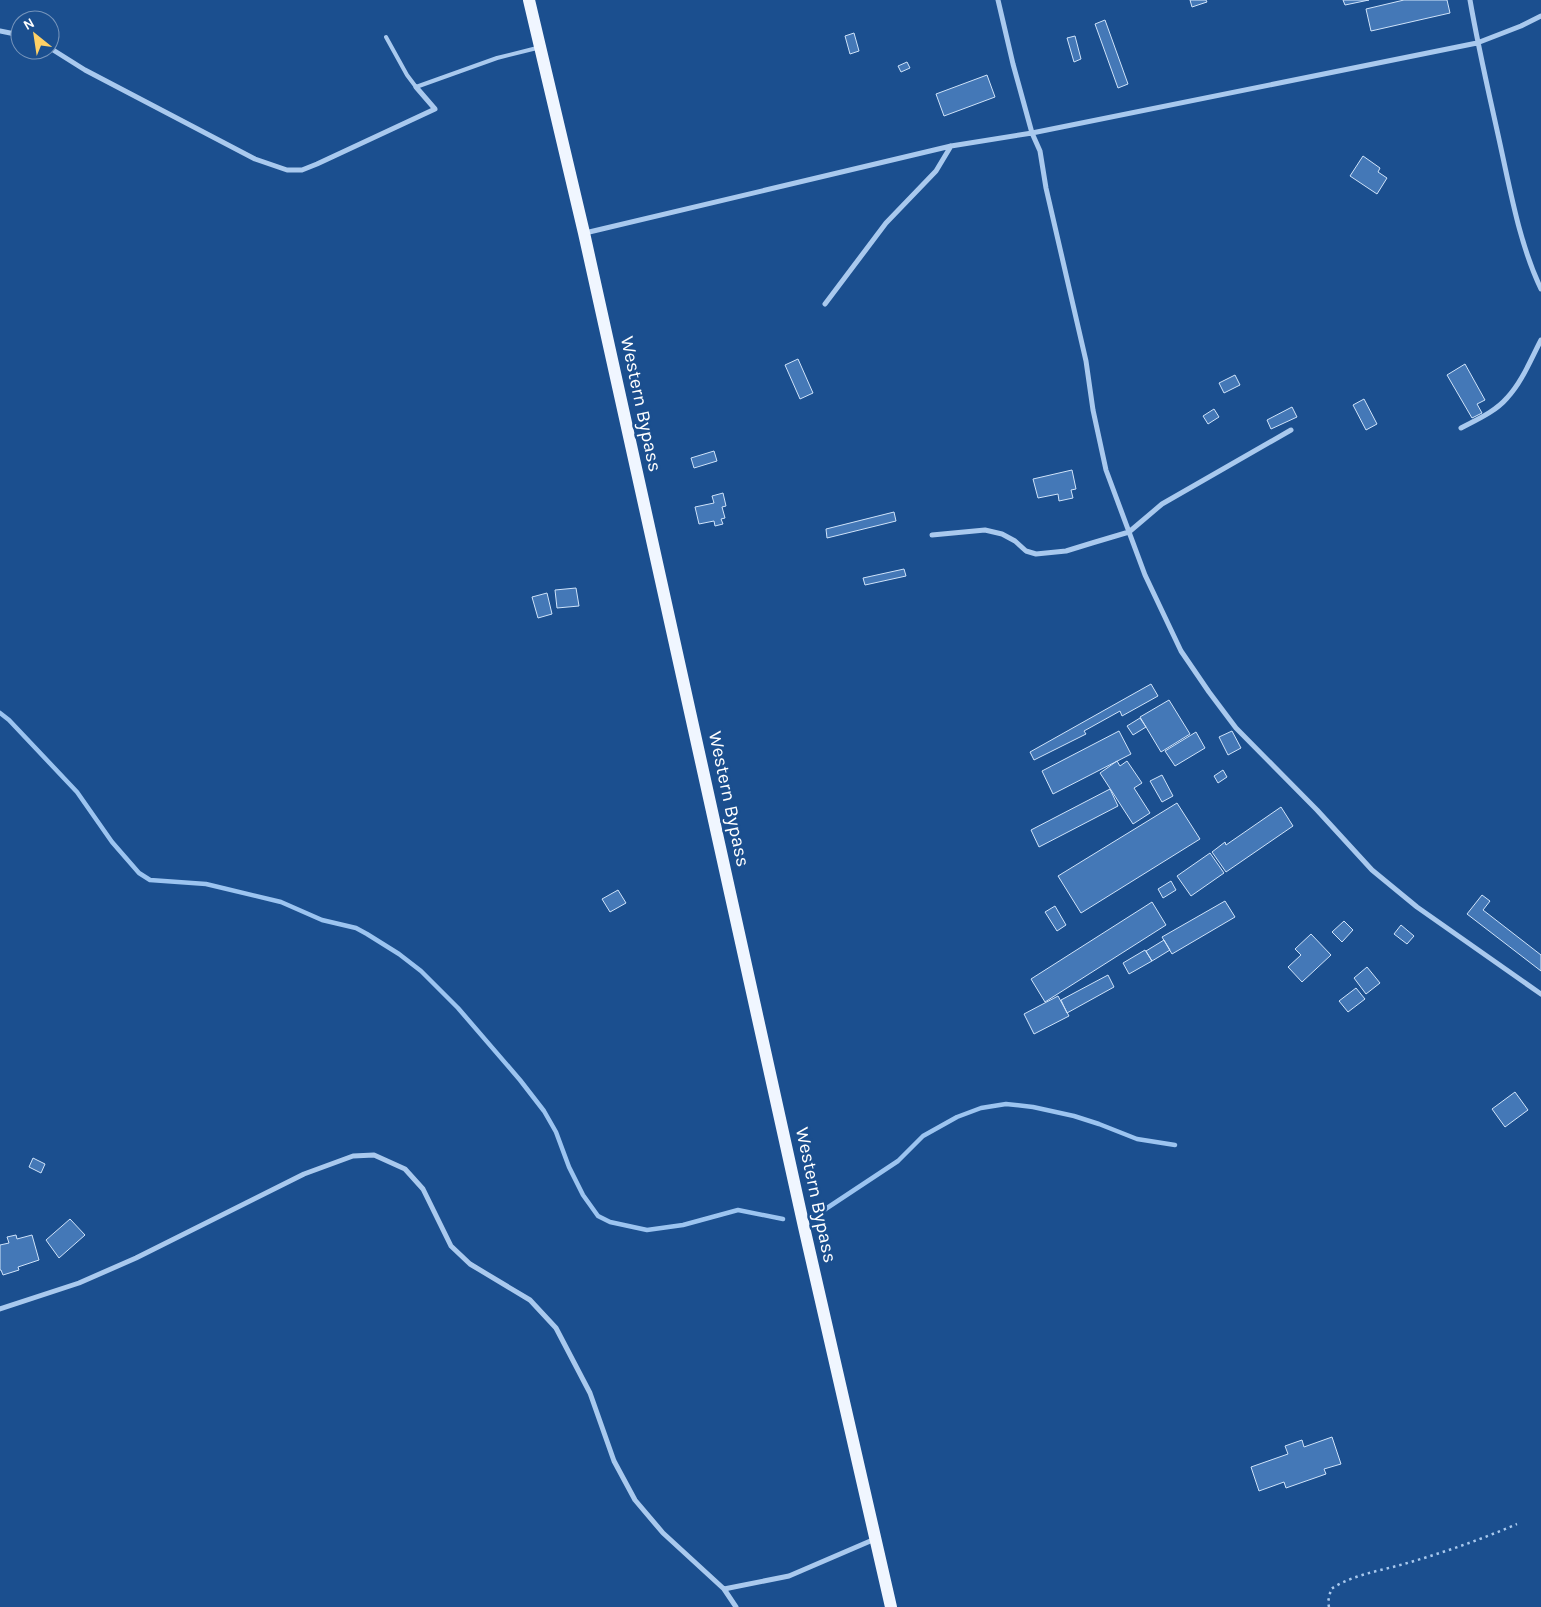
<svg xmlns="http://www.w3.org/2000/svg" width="1541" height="1607" font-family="Karla,sans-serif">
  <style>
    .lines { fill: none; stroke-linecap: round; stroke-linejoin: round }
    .stream { stroke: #9cc4f0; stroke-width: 4.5 }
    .building { fill: #4478b7; stroke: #cfe3fa }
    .path { stroke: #a9c9ee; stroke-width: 2.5; stroke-dasharray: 2.5 4; stroke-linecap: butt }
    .service { stroke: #a9c9ee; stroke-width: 4 }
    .minor { stroke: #a9c9ee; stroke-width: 5 }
    .primary { stroke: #f0f6ff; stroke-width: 12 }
    .labels { text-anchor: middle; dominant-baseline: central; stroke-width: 5; stroke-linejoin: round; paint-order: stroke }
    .street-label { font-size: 19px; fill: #fff; stroke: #1b4f8f }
  </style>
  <rect width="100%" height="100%" fill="#1b4f8f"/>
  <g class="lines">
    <path class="stream" d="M 0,713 L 9,720 L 77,792 L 112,842 L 139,873 L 150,880 L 206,884 L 281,902 L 322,920 L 356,928 L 367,934 L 399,954 L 421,971 L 458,1008 L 520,1080 L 544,1111 L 556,1132 L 569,1167 L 583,1195 L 598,1216 L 610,1222 L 647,1230 L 683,1225 L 738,1210 L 783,1219
      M 821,1212 L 898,1161 L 923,1136 L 957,1117 L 981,1108 L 1006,1104 L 1033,1107 L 1074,1116 L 1099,1124 L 1137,1139 L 1175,1145"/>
  </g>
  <path class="building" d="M 1190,0 L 1206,0 L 1207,2 L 1192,7 Z
    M 1343,0 L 1369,0 L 1345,5 Z
    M 1404,0 L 1447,0 L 1450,13 L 1371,31 L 1366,9 Z
    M 1105,20 L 1128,84 L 1118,88 L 1095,24 Z
    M 854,33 L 859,51 L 850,54 L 845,36 Z
    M 1075,36 L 1081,59 L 1074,62 L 1067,38 Z
    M 907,62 L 910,68 L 901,72 L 898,66 Z
    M 987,75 L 995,97 L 944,116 L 936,94 Z
    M 1363,156 L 1380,168 L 1378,172 L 1387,178 L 1377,194 L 1350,176 Z
    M 798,359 L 813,393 L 800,399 L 785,365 Z
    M 1465,364 L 1485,400 L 1477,404 L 1482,413 L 1472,418 L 1447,375 Z
    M 1235,375 L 1240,385 L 1224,393 L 1219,383 Z
    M 1364,399 L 1377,424 L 1366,430 L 1353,405 Z
    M 1292,407 L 1297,417 L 1271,429 L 1267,420 Z
    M 1214,409 L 1219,417 L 1208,424 L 1203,416 Z
    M 714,451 L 717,461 L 694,468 L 691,458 Z
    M 1072,470 L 1076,489 L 1071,490 L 1073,498 L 1059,501 L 1058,494 L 1038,498 L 1033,479 Z
    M 723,493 L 726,506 L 722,507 L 725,518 L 721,519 L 723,524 L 715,526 L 714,521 L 699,524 L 695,507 L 714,503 L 712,496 Z
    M 894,512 L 896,521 L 827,538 L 826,529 Z
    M 904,569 L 906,576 L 865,585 L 863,578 Z
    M 576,588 L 579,606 L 557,608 L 555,590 Z
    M 547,593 L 552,614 L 538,618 L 532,597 Z
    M 1151,684 L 1158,696 L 1122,716 L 1120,711 L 1084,731 L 1086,734 L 1034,760 L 1030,752 Z
    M 1169,700 L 1190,734 L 1161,752 L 1140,717 Z
    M 1140,718 L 1146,727 L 1133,735 L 1127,726 Z
    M 1119,731 L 1131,754 L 1053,794 L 1042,771 Z
    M 1232,731 L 1241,748 L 1228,755 L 1219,737 Z
    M 1196,732 L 1205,748 L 1175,766 L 1165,751 Z
    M 1117,761 L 1120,766 L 1127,761 L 1142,783 L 1134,788 L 1150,813 L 1133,824 L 1100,773 Z
    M 1223,770 L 1227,777 L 1218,783 L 1214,776 Z
    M 1162,775 L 1173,796 L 1162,802 L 1150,781 Z
    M 1110,789 L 1118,806 L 1039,847 L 1031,830 Z
    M 1177,803 L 1200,839 L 1081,913 L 1058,876 Z
    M 1281,807 L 1293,826 L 1226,872 L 1212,852 L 1225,842 L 1226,845 Z
    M 1210,853 L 1224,873 L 1191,896 L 1177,876 Z
    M 1171,881 L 1176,890 L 1163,898 L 1158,889 Z
    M 618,890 L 626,903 L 610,912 L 602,899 Z
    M 1482,895 L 1490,901 L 1483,910 L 1541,955 L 1541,971 L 1467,914 Z
    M 1225,901 L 1235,917 L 1172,954 L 1162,937 Z
    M 1152,902 L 1166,925 L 1045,1002 L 1031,979 Z
    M 1055,906 L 1066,925 L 1057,931 L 1045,912 Z
    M 1344,921 L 1353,930 L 1342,942 L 1332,932 Z
    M 1401,925 L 1414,936 L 1407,944 L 1394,934 Z
    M 1311,934 L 1331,955 L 1302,982 L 1288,967 L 1301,955 L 1295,949 Z
    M 1164,940 L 1170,950 L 1152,961 L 1146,951 Z
    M 1145,950 L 1152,961 L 1129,974 L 1123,963 Z
    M 1367,967 L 1380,983 L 1366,994 L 1354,978 Z
    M 1108,975 L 1114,987 L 1067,1013 L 1061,1000 Z
    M 1356,988 L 1365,999 L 1348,1012 L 1339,1001 Z
    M 1058,996 L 1069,1016 L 1034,1034 L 1024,1014 Z
    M 1515,1092 L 1528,1110 L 1505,1127 L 1492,1109 Z
    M 33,1158 L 45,1164 L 41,1173 L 29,1167 Z
    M 70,1219 L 85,1235 L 59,1258 L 46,1240 Z
    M 16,1235 L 17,1239 L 32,1235 L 39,1260 L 18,1267 L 19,1270 L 3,1275 L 1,1270 L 0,1270 L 0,1245 L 9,1243 L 7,1237 Z
    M 1332,1437 L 1341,1464 L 1324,1469 L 1326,1474 L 1286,1488 L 1284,1482 L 1259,1491 L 1251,1467 L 1288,1454 L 1285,1446 L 1302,1440 L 1304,1447 Z"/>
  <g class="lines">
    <path class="path" d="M 1329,1607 L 1328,1602 L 1331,1589 C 1352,1575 1379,1571 1404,1564 C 1442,1553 1480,1540 1517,1524"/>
    <path class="service" d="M 386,37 L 407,75 L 416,87 L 497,58 L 537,48"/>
    <path class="minor" d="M 998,0 L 1013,64 L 1032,133 L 1040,151 L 1046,188 L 1086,361 L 1093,410 L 1106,470 L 1145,575 L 1181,651 L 1209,692 L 1236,728 L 1317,810 L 1372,870 L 1417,907 L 1541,994
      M 1470,0 C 1479,52 1491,102 1502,153 C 1512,199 1521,247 1541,289
      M 0,31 L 20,35
      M 50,48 L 85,70 L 255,159 L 287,170 L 302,170 L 317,164 L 435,109 L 416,87
      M 585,233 L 951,146 L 1032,133 L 1477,43 L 1521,26 L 1541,16
      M 825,304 L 886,223 L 936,171 L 951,146
      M 1461,428 C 1476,420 1495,412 1507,398 C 1522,382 1531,359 1541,340
      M 932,535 L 985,530 L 1002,534 L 1015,541 L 1026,551 L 1036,554 L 1066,551 L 1092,543 L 1129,532 L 1162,504 L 1291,430
      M 0,1309 L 79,1283 L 136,1258 L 304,1174 L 353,1156 L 374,1155 L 405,1169 L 423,1189 L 451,1246 L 470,1264 L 530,1300 L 556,1328 L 590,1393 L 614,1461 L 635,1500 L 663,1533 L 724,1589 L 736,1607
      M 724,1589 L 789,1576 L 875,1539"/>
    <path class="primary" d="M 529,0 L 584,233 L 804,1227 L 891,1607"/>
  </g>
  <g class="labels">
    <g class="street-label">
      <text transform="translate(641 404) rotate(78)">Western Bypass</text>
      <text transform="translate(729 799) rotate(78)">Western Bypass</text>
      <text transform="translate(816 1195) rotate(78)">Western Bypass</text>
    </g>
  </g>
  <g transform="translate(35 35) rotate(330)"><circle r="24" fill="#1b4f8f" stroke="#7695bc"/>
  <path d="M0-4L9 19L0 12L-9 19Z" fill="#ffd166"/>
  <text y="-8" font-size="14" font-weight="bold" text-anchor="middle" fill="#ffffff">N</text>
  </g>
</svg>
